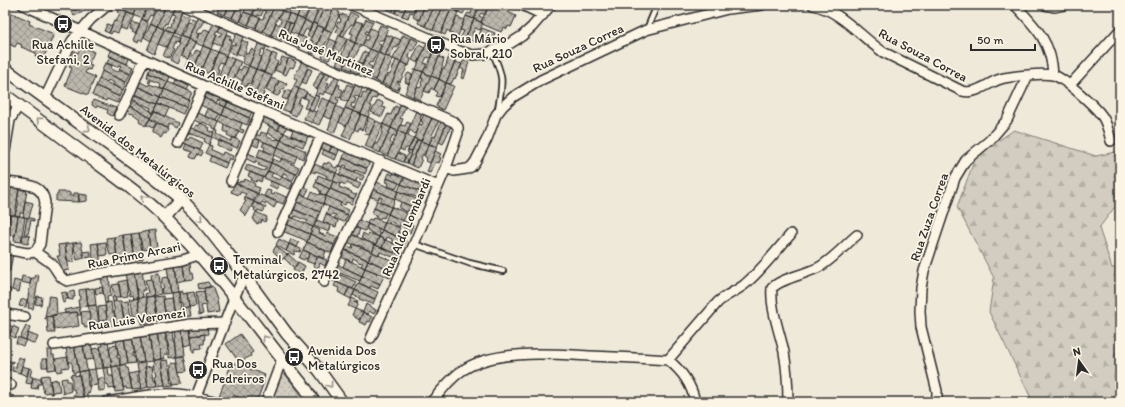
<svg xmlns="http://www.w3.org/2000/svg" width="1125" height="407" font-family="Itim,sans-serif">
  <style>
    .forest { fill: url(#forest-firs); stroke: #7e7c76 }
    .park { fill: url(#park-dots); stroke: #7e7c76 }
    .building { fill: url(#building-cross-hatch); stroke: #2b2b2b }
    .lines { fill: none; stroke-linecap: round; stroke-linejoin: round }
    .service-casing { stroke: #2b2b2b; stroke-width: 8 }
    .minor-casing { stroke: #2b2b2b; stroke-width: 12 }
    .tertiary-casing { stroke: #2b2b2b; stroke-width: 14 }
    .service { stroke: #fcf5e5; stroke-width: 4.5 }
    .minor { stroke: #fcf5e5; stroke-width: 9 }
    .tertiary { stroke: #fcf5e5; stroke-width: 11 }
    .oneway { stroke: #949088 }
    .labels { text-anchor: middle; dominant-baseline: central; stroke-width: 3.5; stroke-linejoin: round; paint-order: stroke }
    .poi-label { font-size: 13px; fill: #2b2b2b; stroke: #fcf5e5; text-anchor: start }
    .street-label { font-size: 13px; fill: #2b2b2b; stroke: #fcf5e5 }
  </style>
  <defs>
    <pattern id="forest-firs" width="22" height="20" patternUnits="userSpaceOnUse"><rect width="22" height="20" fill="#d2cdc0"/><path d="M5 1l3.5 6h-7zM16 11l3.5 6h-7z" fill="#b4b0a5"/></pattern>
    <pattern id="park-dots" width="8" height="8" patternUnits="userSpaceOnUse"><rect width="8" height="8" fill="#d2cdc0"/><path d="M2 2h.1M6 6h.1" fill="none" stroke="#b4b0a5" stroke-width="1.8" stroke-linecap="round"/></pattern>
    <pattern id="building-cross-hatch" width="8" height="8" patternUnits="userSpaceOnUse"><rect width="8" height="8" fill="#bcb7ac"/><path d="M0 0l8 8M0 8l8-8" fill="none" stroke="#99958c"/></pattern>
  </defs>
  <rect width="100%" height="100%" fill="#efe9da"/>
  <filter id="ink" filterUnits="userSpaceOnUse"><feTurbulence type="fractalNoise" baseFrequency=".025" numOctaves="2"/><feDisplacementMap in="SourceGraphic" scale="8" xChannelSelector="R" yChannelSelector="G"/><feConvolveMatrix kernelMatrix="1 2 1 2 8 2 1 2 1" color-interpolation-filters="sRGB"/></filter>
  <g filter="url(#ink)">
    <path class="forest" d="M 1014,130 L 1096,156 L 1120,151 L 1120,207 L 1114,208 L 1099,228 L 1112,268 L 1120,268 L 1120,402 L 1033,402 L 989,312 L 994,278 L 957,207 L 976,156 Z"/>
    <path class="park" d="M 281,372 L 285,374 L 306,402 L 269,402 Z"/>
    <path class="building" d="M 64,5 L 78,5 L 79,8 L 75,10 L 74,7 L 67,10 Z
      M 83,5 L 86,7 L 83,12 L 74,16 L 72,11 L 81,7 Z
      M 118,5 L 125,5 L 136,11 L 134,15 L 116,7 Z
      M 138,5 L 148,5 L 142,19 L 134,15 Z
      M 148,5 L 157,5 L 152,16 L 150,15 L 147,21 L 142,19 Z
      M 157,5 L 166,5 L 157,26 L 150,23 L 156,10 L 158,11 L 159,9 L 156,8 Z
      M 166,5 L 175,5 L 167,24 L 165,23 L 163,29 L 157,26 Z
      M 175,5 L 183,8 L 173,33 L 165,29 L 167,26 L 170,27 L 171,25 L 170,25 L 175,14 L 172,13 Z
      M 220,5 L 227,5 L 226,7 L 228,8 L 225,15 L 217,12 Z
      M 229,5 L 238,5 L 232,18 L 225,15 Z
      M 238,5 L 247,5 L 245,8 L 243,7 L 241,10 L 242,11 L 241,15 L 243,16 L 240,22 L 232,18 Z
      M 247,5 L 256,6 L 252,15 L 244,12 Z
      M 257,5 L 266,5 L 261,16 L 258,15 L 257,17 L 253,15 Z
      M 266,5 L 274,7 L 263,32 L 255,28 L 260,18 L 263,19 L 266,11 L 263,10 Z
      M 284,5 L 292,5 L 289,14 L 281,10 Z
      M 292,5 L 302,5 L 297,17 L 289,14 Z
      M 304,5 L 311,5 L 305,18 L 303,18 L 302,19 L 297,17 L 300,9 L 302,9 Z
      M 311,5 L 320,5 L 319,8 L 317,6 L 315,10 L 318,11 L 312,24 L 305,20 Z
      M 320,5 L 325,5 L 317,24 L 313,22 Z
      M 325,5 L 335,5 L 325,29 L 317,25 Z
      M 335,5 L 340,7 L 338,12 L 340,13 L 332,32 L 325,29 Z
      M 389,5 L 396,5 L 393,11 L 395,13 L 387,9 Z
      M 398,5 L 407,5 L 402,16 L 395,13 Z
      M 407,5 L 415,5 L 413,13 L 410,12 L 408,18 L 402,16 Z
      M 416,5 L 425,5 L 419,20 L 413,17 L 416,10 L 414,10 Z
      M 425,5 L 431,5 L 430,7 L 433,9 L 425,26 L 418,23 Z
      M 435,5 L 443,6 L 433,30 L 425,26 Z
      M 455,5 L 462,5 L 458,12 L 451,9 L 452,7 L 454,8 Z
      M 462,5 L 471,5 L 469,9 L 466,8 L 463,14 L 458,12 Z
      M 471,5 L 480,5 L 474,19 L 466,16 L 468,13 L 471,14 L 472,11 L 469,10 Z
      M 480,5 L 489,5 L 485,15 L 481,13 L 479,16 L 483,18 L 481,22 L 474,19 Z
      M 489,5 L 500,5 L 499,8 L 504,10 L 505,8 L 508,9 L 508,12 L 516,16 L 511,27 L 508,26 L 507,29 L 504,27 L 501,32 L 482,24 L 481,22 Z
      M 443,6 L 451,9 L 441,33 L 433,30 Z
      M 274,7 L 282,11 L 279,17 L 278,16 L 271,35 L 263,31 Z
      M 119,9 L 127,13 L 118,33 L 113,31 L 111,34 L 109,33 L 114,21 L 116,22 L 120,13 L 118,12 Z
      M 451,9 L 458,12 L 450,32 L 447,30 L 445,35 L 441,33 Z
      M 5,10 L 30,21 L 29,24 L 54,34 L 43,59 L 35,56 L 36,53 L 21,47 L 22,45 L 17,43 L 15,47 L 5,42 Z
      M 282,11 L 289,14 L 279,38 L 271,35 L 276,23 L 279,25 L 281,21 L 281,19 L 278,18 Z
      M 244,12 L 252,15 L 248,25 L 240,21 Z
      M 350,12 L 358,16 L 353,25 L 351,24 L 343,37 L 340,36 Z
      M 127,13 L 135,16 L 127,30 L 120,28 Z
      M 181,13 L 189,16 L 179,36 L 173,33 Z
      M 289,14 L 297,17 L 294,24 L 286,21 Z
      M 342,14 L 348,17 L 341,34 L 336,32 L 338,27 L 336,26 L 338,22 L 340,23 L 341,19 L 339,18 L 340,15 L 342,16 Z
      M 198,15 L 206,18 L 200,27 L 199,27 L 196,33 L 199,34 L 195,43 L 188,39 Z
      M 253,15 L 260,18 L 256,28 L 248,25 Z
      M 466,16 L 474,19 L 464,41 L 460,39 L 464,31 L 460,30 Z
      M 297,17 L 305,20 L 298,35 L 290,32 Z
      M 457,17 L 464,20 L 458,36 L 450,33 Z
      M 191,18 L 196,20 L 188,39 L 180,36 L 183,31 L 184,31 L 187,21 L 190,22 Z
      M 142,19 L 147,22 L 147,23 L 148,24 L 142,41 L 139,40 L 138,43 L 133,40 Z
      M 366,19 L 373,22 L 368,32 L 366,31 L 365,33 L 367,34 L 362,46 L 355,43 Z
      M 474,19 L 483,23 L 480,30 L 475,28 L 472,35 L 477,37 L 474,42 L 465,39 Z
      M 305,20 L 312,24 L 309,31 L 306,29 L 302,37 L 298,35 Z
      M 286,21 L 290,23 L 287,30 L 283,28 Z
      M 356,21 L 363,23 L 355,43 L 350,41 L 353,34 L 350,33 Z
      M 133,22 L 140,25 L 136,34 L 132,32 L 133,30 L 130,29 Z
      M 214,22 L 221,25 L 218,31 L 216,31 L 215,35 L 217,35 L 211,49 L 203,46 Z
      M 151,23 L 157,26 L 151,41 L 144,37 Z
      M 290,23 L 294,24 L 286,41 L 283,40 Z
      M 313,23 L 317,25 L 311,38 L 307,36 Z
      M 107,24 L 112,26 L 109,33 L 104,31 Z
      M 221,25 L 229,29 L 221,46 L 213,43 L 217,35 L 220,36 L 222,33 L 218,31 Z
      M 317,25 L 324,28 L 314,54 L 309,52 L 313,41 L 310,40 Z
      M 380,25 L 388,28 L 383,40 L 379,40 L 377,43 L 381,45 L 378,52 L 370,49 Z
      M 157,26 L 164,29 L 154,54 L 147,50 Z
      M 283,28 L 286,30 L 282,40 L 279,38 Z
      M 324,28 L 332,32 L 322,50 L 316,47 Z
      M 370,28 L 378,31 L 370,49 L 362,46 L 365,40 L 367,40 L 369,36 L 367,35 Z
      M 482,28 L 495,33 L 493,39 L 491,38 L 490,41 L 488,40 L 487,42 L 484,43 L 477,40 Z
      M 165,29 L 173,33 L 166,47 L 158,44 Z
      M 205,29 L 210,31 L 203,46 L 195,43 L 199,33 L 202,34 Z
      M 237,32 L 244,35 L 236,55 L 229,51 L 232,44 L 235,45 L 235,44 L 233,41 Z
      M 226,34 L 231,36 L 229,39 L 232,40 L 226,56 L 218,52 Z
      M 386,34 L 393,37 L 385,56 L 379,53 Z
      M 172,35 L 179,39 L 178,43 L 175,42 L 172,49 L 174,50 L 169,58 L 163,56 Z
      M 298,35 L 306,38 L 301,48 L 293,45 Z
      M 339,35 L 347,39 L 339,53 L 333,51 Z
      M 403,35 L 411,39 L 401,62 L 393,59 L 396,52 L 397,52 L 400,47 L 398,46 Z
      M 180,36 L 188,39 L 177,64 L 170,60 L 179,44 L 177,43 Z
      M 394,37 L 401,40 L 397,48 L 395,47 L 389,57 L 385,56 Z
      M 411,38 L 418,41 L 413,51 L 411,50 L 410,53 L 409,58 L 411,59 L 409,66 L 401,62 Z
      M 188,39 L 195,43 L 188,59 L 181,56 Z
      M 330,39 L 337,42 L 329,60 L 322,57 Z
      M 347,39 L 355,43 L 344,67 L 336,64 L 338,60 L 339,61 L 342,55 Z
      M 242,40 L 248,43 L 246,48 L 247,48 L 243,56 L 236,53 Z
      M 259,42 L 267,45 L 265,50 L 262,49 L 259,56 L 262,57 L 256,69 L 249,66 Z
      M 355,43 L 361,45 L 352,63 L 354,64 L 351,70 L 344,67 Z
      M 419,45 L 425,48 L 418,63 L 412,60 Z
      M 426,45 L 434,49 L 430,58 L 427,57 L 424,63 L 427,64 L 423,72 L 416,69 Z
      M 81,46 L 94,52 L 89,64 L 92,65 L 90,70 L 87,69 L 85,73 L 95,77 L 88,95 L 65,86 L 72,68 L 69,67 L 75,51 L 78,53 Z
      M 203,46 L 211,49 L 203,67 L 202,66 L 199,73 L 193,70 Z
      M 111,48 L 120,53 L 122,56 L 125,58 L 127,55 L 130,56 L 127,64 L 108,56 Z
      M 211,49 L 218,52 L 209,74 L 202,70 Z
      M 251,49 L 255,51 L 249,66 L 242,63 L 246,53 L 249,54 Z
      M 370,49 L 377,52 L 372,63 L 370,62 L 368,65 L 372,67 L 370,71 L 362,67 Z
      M 434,49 L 441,52 L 431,76 L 423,72 L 426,67 L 427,68 Z
      M 196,50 L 201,52 L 193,71 L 185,67 L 190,54 L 193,56 Z
      M 265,50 L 272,54 L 264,72 L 256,69 Z
      M 364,51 L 368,53 L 363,64 L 359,62 Z
      M 218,52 L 226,56 L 223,63 L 220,62 L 217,68 L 219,69 L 216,80 L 208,77 Z
      M 272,53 L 277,55 L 275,60 L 278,62 L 272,76 L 264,72 Z
      M 378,53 L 385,56 L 375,80 L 367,76 L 369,72 L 371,72 Z
      M 110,56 L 133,67 L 130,74 L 119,69 L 121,66 L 118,65 L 117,67 L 107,63 Z
      M 226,56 L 234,59 L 223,84 L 217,81 Z
      M 385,56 L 393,59 L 382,84 L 375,80 Z
      M 449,56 L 456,59 L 446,83 L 439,79 L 443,68 L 445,68 Z
      M 282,57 L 288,59 L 282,73 L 274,70 L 277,64 L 279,65 Z
      M 439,57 L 444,59 L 439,79 L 431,76 Z
      M 289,58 L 296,62 L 293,68 L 290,67 L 286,75 L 282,73 Z
      M 234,59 L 241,62 L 231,85 L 224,82 Z
      M 396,60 L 401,62 L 390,87 L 382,83 L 385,76 L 387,77 L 388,74 L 390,75 Z
      M 302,61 L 309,64 L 299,89 L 294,86 L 297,80 L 294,78 Z
      M 355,61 L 363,64 L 359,74 L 351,70 Z
      M 463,61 L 469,62 L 464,79 L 461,78 L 464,70 L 460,68 Z
      M 401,62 L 408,65 L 400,82 L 397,81 L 397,82 L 400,84 L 398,90 L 390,87 Z
      M 455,62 L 462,64 L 455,79 L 454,78 L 451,84 L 446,83 Z
      M 105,63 L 112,66 L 111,69 L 118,72 L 120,69 L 130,74 L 126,82 L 102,71 Z
      M 151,65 L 157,68 L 155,71 L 163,75 L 165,70 L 171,73 L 168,82 L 148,73 Z
      M 243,66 L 248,68 L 242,81 L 235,76 L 238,69 L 241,70 Z
      M 249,66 L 256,69 L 250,84 L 248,83 L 246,87 L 241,85 Z
      M 308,68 L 312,70 L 306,84 L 302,82 Z
      M 256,69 L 264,72 L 254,96 L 246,93 L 249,86 L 251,86 L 253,81 L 251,81 Z
      M 415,69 L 423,72 L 413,97 L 405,93 Z
      M 326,70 L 331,72 L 326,82 L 329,83 L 323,95 L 320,93 L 319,97 L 315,95 Z
      M 102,71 L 126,82 L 123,90 L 113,85 L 114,83 L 108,80 L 107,82 L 99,79 Z
      M 264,72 L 272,76 L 263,93 L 264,93 L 262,99 L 254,96 Z
      M 320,72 L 324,74 L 317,89 L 313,87 Z
      M 423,72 L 431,76 L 420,100 L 413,97 L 417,87 L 420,88 L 422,85 L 421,84 L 423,78 L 421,78 Z
      M 148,73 L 168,82 L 164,89 L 160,87 L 161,84 L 151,80 L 150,83 L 148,82 L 150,79 L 147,77 Z
      M 408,73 L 413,75 L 409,84 L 405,82 L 406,79 L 405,78 Z
      M 336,75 L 340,77 L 333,95 L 326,92 Z
      M 431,76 L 439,79 L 434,90 L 431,88 L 429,93 L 424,91 Z
      M 271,78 L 279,81 L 273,94 L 266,90 Z
      M 99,79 L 123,90 L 120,97 L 96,86 Z
      M 439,79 L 446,83 L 440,97 L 435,96 L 437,93 L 434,89 Z
      M 176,80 L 189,86 L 187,90 L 174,84 Z
      M 139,81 L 148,86 L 149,84 L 164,89 L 161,97 L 137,86 Z
      M 279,81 L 287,84 L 284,89 L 282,89 L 279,95 L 277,96 L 273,94 Z
      M 168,82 L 192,92 L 189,100 L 164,89 Z
      M 356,83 L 363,87 L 359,97 L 355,96 L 354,98 L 356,99 L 354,104 L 352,103 L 351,107 L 354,108 L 353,111 L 345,108 Z
      M 446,83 L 454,86 L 443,110 L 436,106 Z
      M 338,84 L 340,85 L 339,88 L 343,90 L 340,98 L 337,97 L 336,99 L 339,100 L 337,105 L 330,101 Z
      M 347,84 L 354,87 L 348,102 L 341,99 Z
      M 96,86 L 120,97 L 117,103 L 107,99 L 106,101 L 93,96 L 92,95 Z
      M 136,86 L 161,97 L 158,104 L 143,98 L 143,97 L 133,94 Z
      M 294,86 L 299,89 L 289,112 L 281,109 L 283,106 L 285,106 Z
      M 164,89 L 189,100 L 186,107 L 161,97 Z
      M 299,89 L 307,92 L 304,98 L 301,97 L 298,104 L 301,105 L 296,116 L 289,113 Z
      M 286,90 L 291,92 L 287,100 L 282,98 Z
      M 367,91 L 370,93 L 361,114 L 353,111 L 359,97 L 361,98 L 363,92 L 366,94 Z
      M 371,91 L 378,94 L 376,99 L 373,98 L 371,102 L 370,105 L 372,106 L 368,117 L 361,114 Z
      M 204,92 L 213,97 L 215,93 L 229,99 L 225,107 L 220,104 L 221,101 L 218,100 L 216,103 L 202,97 Z
      M 306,93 L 314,97 L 308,109 L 304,108 L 308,99 L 304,98 Z
      M 135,95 L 158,104 L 153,113 L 150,110 L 151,108 L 142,104 L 141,105 L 132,99 Z
      M 315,95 L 319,97 L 313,111 L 308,109 Z
      M 161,97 L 186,107 L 183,114 L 158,103 Z
      M 202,97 L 225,107 L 222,115 L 198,104 Z
      M 322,98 L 330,101 L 319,125 L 312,122 Z
      M 229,99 L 248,108 L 252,112 L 249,118 L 226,107 Z
      M 93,100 L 116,108 L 112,116 L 107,113 L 108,110 L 97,106 L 96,108 L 92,105 Z
      M 135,100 L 153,113 L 150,118 L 131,106 Z
      M 378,100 L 383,103 L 382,107 L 386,108 L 382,117 L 371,112 Z
      M 330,101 L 337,105 L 331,119 L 323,116 Z
      M 158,103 L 169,108 L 165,117 L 155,111 Z
      M 401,104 L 406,106 L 400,118 L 403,119 L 398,131 L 391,128 Z
      M 131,106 L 150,118 L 145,126 L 139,121 L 140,119 L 132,113 L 131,114 L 127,111 Z
      M 336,106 L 344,110 L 334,133 L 328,130 Z
      M 396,106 L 399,108 L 391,128 L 383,124 L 388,114 L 391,115 L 394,107 Z
      M 225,107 L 250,118 L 247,125 L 222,115 Z
      M 208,108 L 220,114 L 217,121 L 205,116 Z
      M 345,108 L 353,111 L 346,126 L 339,122 Z
      M 308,109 L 316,112 L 312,123 L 304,119 Z
      M 155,111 L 178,123 L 176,128 L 169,124 L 167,128 L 150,118 Z
      M 353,111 L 361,114 L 350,139 L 342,136 Z
      M 416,111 L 422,114 L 420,119 L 421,120 L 415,134 L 410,130 L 408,135 L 406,135 Z
      M 195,112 L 219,122 L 216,130 L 213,129 L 213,127 L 203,122 L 202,124 L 192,119 Z
      M 361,114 L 368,117 L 362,130 L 359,128 L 358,131 L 354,129 Z
      M 424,114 L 432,118 L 421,141 L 414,138 L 419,124 L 422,125 L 423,122 L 421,121 Z
      M 222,115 L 242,123 L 240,129 L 244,130 L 243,133 L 219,122 Z
      M 267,116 L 274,119 L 273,122 L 278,124 L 279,121 L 281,122 L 278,130 L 261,122 L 263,118 Z
      M 368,117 L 376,121 L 369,135 L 365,134 L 366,131 L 364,130 L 368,121 L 367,120 Z
      M 432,118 L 439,121 L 431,137 L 432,138 L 429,144 L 421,141 Z
      M 150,119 L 156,123 L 153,128 L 146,125 Z
      M 282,121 L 288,124 L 284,133 L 278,130 Z
      M 376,121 L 383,124 L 372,149 L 365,146 Z
      M 407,122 L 411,124 L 406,135 L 398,131 L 401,125 L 405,126 Z
      M 441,122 L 446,124 L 437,147 L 429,144 L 433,136 L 435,137 Z
      M 157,123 L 168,129 L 166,134 L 164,133 L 161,138 L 152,132 Z
      M 201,123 L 210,128 L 209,131 L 214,133 L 212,137 L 194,129 L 196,125 L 199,126 Z
      M 383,124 L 391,128 L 380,153 L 372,149 L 375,143 L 377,144 L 379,140 L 382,133 Z
      M 446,124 L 451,126 L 443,144 L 439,142 Z
      M 225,125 L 239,131 L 235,139 L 227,135 L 228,133 L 224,131 Z
      M 270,126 L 284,133 L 281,140 L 267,133 Z
      M 189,127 L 212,137 L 209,145 L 204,141 L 205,139 L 187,132 Z
      M 294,127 L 308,135 L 306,142 L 291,135 Z
      M 391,128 L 398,131 L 396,137 L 393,135 L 390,142 L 392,145 L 387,156 L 380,152 Z
      M 216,130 L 218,131 L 217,134 L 231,141 L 233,137 L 240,141 L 237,148 L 212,137 Z
      M 398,131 L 406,135 L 395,159 L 387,156 Z
      M 261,132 L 267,134 L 266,136 L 274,140 L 275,139 L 281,140 L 278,147 L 254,138 L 256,134 L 260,136 Z
      M 284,133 L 306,142 L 303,147 L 296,144 L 295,146 L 281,140 Z
      M 406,135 L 414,138 L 409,148 L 406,148 L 404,151 L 400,149 Z
      M 190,137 L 203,143 L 200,150 L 182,142 L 184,138 L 188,140 Z
      M 254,138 L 260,140 L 258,147 L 251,144 Z
      M 414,138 L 417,140 L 412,151 L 408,150 Z
      M 219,140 L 232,146 L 230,151 L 217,145 Z
      M 281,140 L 306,151 L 303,159 L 278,147 Z
      M 417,140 L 421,141 L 411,165 L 407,163 Z
      M 324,141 L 332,144 L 329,152 L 318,147 L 320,143 Z
      M 421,141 L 429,144 L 424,155 L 423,154 L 421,158 L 422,159 L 418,168 L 411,165 Z
      M 264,142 L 277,147 L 274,155 L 264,150 L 265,147 L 262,146 Z
      M 186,144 L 203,152 L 201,156 L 198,154 L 195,159 L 190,157 L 192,152 L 184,149 Z
      M 333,144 L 340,148 L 337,155 L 329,152 Z
      M 429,144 L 437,147 L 430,163 L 426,161 L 427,158 L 424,156 Z
      M 209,145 L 212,146 L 211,150 L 222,155 L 223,152 L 233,156 L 232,160 L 229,158 L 227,163 L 205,153 Z
      M 278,147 L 297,156 L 294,163 L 282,158 L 282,159 L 274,155 Z
      M 260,149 L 274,155 L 271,163 L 257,157 Z
      M 324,150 L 337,155 L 335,160 L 322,154 Z
      M 346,150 L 367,160 L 369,165 L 367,168 L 343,158 Z
      M 408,150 L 412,151 L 407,163 L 403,162 L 409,153 L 407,152 Z
      M 435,151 L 441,154 L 439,157 L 441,158 L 439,163 L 436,162 L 430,173 L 427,172 Z
      M 248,153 L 271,163 L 268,169 L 258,165 L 259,163 L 255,161 L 255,163 L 245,158 Z
      M 398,153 L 405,156 L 403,162 L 395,159 Z
      M 211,156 L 227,163 L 225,168 L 209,161 Z
      M 343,158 L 367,169 L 365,174 L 355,170 L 354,172 L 346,169 L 347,166 L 344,165 L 343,167 L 340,166 Z
      M 273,159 L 280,162 L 281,159 L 299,167 L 296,174 L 271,163 Z
      M 328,162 L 333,165 L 332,166 L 336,168 L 338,165 L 340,166 L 336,173 L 322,167 L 324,163 L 327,164 Z
      M 271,163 L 296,174 L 292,181 L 286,179 L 288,175 L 283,173 L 282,177 L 268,171 Z
      M 312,163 L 336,173 L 333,181 L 326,178 L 327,176 L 321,173 L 315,171 L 315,173 L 309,170 Z
      M 247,165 L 264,171 L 265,169 L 268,171 L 264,178 L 245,170 Z
      M 343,167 L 364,176 L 362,180 L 357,178 L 356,182 L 339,175 Z
      M 268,171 L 273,173 L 271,176 L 272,177 L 280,180 L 282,177 L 293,182 L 290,189 L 264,178 Z
      M 250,172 L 263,177 L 261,182 L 257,180 L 256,182 L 251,180 L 252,178 L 248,176 Z
      M 394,172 L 405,176 L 401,184 L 387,178 L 389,173 L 393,175 Z
      M 336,173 L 361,184 L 358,189 L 347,183 L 346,185 L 341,183 L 340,184 L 333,181 Z
      M 318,175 L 333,181 L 330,189 L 316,182 Z
      M 405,176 L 417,180 L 416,183 L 423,186 L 421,192 L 401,184 Z
      M 387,178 L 399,183 L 396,189 L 388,186 L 389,183 L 386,182 Z
      M 245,179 L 255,184 L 254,186 L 260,188 L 258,194 L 236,184 L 237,182 L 239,183 L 240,181 L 243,182 Z
      M 271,181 L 279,185 L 277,189 L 269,185 Z
      M 333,181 L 340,184 L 339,187 L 352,192 L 351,193 L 355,195 L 357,194 L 354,199 L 330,189 Z
      M 374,181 L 398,191 L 395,199 L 371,188 Z
      M 316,182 L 330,189 L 326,196 L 320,193 L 321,191 L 319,191 L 319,189 L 314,187 Z
      M 235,183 L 257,193 L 253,201 L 244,197 L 246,194 L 241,192 L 239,195 L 231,192 Z
      M 401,184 L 421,192 L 419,198 L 398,191 Z
      M 303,186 L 309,189 L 305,196 L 300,194 Z
      M 11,188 L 19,189 L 15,215 L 7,214 Z
      M 370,188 L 395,199 L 392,207 L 380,202 L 382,198 L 379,197 L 379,199 L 367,196 Z
      M 19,189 L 27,191 L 23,213 L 20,213 L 20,216 L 15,215 L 18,206 L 18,200 L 17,200 Z
      M 330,189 L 354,199 L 352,204 L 346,202 L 345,205 L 326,196 Z
      M 267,190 L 271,191 L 270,194 L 274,195 L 275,192 L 286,197 L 283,204 L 264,196 Z
      M 398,191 L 418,200 L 415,208 L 395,199 Z
      M 58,192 L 68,192 L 70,193 L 70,196 L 74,196 L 74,193 L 78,193 L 79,202 L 56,201 L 56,195 L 58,195 Z
      M 312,192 L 319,195 L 320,194 L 326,196 L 323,204 L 309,198 Z
      M 298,193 L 323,204 L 320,212 L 295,201 Z
      M 79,194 L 87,195 L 87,201 L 79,202 Z
      M 258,194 L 277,202 L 274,208 L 266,202 L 265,204 L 262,202 L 260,205 L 254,202 Z
      M 326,196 L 341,203 L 340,206 L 349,210 L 347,215 L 323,204 Z
      M 5,198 L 9,199 L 7,214 L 5,214 Z
      M 246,198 L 254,202 L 246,216 L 240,210 L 246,201 L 244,200 Z
      M 377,200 L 391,207 L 388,214 L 374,208 Z
      M 25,201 L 33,203 L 29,218 L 23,217 Z
      M 296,201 L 320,212 L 317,219 L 293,209 Z
      M 254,202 L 266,207 L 263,212 L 258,210 L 257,212 L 254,210 L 255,208 L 252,207 Z
      M 401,202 L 415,208 L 413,212 L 408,210 L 407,212 L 399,208 Z
      M 329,207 L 348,215 L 344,222 L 334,218 L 336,215 L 332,214 L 331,216 L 326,214 Z
      M 392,207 L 407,213 L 403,221 L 388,214 Z
      M 374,208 L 386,213 L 384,218 L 381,217 L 380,219 L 375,217 L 376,215 L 372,213 Z
      M 292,209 L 317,219 L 313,227 L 306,224 L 308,221 L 295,216 L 294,219 L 289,216 Z
      M 256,212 L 267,217 L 265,222 L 262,220 L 261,223 L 259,222 L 258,224 L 254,222 L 255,220 L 253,219 Z
      M 5,214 L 10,215 L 9,218 L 8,217 L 5,235 Z
      M 326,214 L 338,221 L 336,227 L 323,222 Z
      M 388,214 L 413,225 L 410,233 L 404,230 L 405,228 L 400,225 L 399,227 L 390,221 L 389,224 L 385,222 Z
      M 10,215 L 18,216 L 15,236 L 8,235 Z
      M 18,216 L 25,217 L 21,242 L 14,241 Z
      M 289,216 L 313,227 L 310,234 L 286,224 Z
      M 27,217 L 34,219 L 34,221 L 31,220 L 28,234 L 24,234 Z
      M 373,218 L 385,222 L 382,230 L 367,224 L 369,219 L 372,220 Z
      M 357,219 L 368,224 L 365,231 L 353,226 Z
      M 317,220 L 331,226 L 329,232 L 314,226 Z
      M 385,222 L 400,228 L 398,232 L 403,234 L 401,238 L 382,230 Z
      M 286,224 L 310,234 L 307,242 L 305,241 L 305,240 L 282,231 Z
      M 368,224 L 380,229 L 378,233 L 380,234 L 379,237 L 367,230 L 368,229 L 366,228 Z
      M 313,227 L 320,230 L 319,233 L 326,236 L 327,233 L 338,237 L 334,245 L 310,234 Z
      M 354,227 L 360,229 L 357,237 L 351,234 Z
      M 156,230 L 156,232 L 155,232 L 157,248 L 150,249 L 148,231 Z
      M 382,230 L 406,241 L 403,248 L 392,243 L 392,239 L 387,237 L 386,240 L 379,237 Z
      M 148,231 L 150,249 L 143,250 L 139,233 Z
      M 139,233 L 143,259 L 135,260 L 131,234 Z
      M 363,233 L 368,236 L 369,233 L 379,237 L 376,245 L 361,239 Z
      M 131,234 L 135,260 L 127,262 L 124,239 L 123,239 L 123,235 Z
      M 310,234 L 334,245 L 331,253 L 307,242 Z
      M 351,234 L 375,245 L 372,252 L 359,245 L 358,246 L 347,242 Z
      M 23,235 L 30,236 L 28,244 L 22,243 Z
      M 123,235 L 127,262 L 121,262 L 120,257 L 117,257 L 114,237 Z
      M 114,237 L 117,254 L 110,255 L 106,238 Z
      M 379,237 L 385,240 L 382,248 L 376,245 Z
      M 279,239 L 289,244 L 286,251 L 276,245 Z
      M 291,239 L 299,243 L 297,247 L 289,244 Z
      M 385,240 L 397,245 L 394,253 L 382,248 Z
      M 81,242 L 84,258 L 77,260 L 73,243 Z
      M 106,242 L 107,255 L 100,256 L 98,243 Z
      M 307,242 L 326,251 L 323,259 L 303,250 Z
      M 73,243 L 74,260 L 73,262 L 67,262 L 65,244 Z
      M 98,243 L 101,265 L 94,266 L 91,244 Z
      M 65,244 L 69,270 L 63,271 L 57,256 L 60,256 L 58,245 Z
      M 289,244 L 301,249 L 300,252 L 295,251 L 294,255 L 286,251 Z
      M 353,244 L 372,252 L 368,260 L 344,250 L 346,245 L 352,248 Z
      M 375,245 L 400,255 L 398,259 L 380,252 L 379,255 L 372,252 Z
      M 276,246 L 287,255 L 282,260 L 273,251 Z
      M 344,249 L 368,260 L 365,268 L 361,266 L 363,263 L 358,262 L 358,261 L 353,258 L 352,262 L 341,257 Z
      M 303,250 L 310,253 L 307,259 L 305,258 L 304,260 L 299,258 Z
      M 90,251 L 91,257 L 84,258 L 83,252 Z
      M 5,252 L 13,253 L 10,271 L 8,271 L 7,276 L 5,276 Z
      M 372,252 L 392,261 L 391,265 L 395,267 L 393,271 L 368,260 Z
      M 310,253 L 318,256 L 314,264 L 306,261 Z
      M 288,254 L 298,263 L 294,268 L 284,258 Z
      M 318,256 L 327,260 L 325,266 L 320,263 L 318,269 L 313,266 Z
      M 346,259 L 365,268 L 362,276 L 343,267 Z
      M 368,260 L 393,271 L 390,278 L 365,268 Z
      M 298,262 L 305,266 L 301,274 L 293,270 Z
      M 190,264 L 191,273 L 193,273 L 194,279 L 185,280 L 183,265 Z
      M 337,264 L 362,276 L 360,281 L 334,271 Z
      M 183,265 L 185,280 L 177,282 L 175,266 Z
      M 175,266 L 178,292 L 171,293 L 167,267 Z
      M 365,268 L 377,273 L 376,275 L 383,278 L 380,284 L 362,276 Z
      M 142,271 L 145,290 L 142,290 L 143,297 L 138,298 L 134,272 Z
      M 134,272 L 138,298 L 134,299 L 133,295 L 130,296 L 129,289 L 128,289 L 125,273 Z
      M 334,272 L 356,282 L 353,289 L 331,280 Z
      M 159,273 L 161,294 L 154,296 L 151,274 Z
      M 36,274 L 39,275 L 33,309 L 28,308 L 29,303 L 27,303 L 31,279 L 32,278 L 35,278 Z
      M 22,276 L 31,278 L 30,284 L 21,282 Z
      M 109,276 L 111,296 L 107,297 L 108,303 L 105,303 L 101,277 Z
      M 362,276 L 380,284 L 378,289 L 371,286 L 370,288 L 359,283 Z
      M 168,277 L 171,293 L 162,294 L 161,289 L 164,288 L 161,282 L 162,282 L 162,278 Z
      M 152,279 L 154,296 L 146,297 L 145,294 L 148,293 L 145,280 Z
      M 14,280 L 21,282 L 19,292 L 12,290 Z
      M 126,280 L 128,296 L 121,297 L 118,282 Z
      M 208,282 L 211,287 L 199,289 L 198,284 Z
      M 336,282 L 349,288 L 345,296 L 338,292 L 339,288 L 334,286 Z
      M 358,283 L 378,292 L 375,299 L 355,290 Z
      M 119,284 L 121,297 L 115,297 L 116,301 L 113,302 L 112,297 L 114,297 L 112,285 Z
      M 212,286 L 217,300 L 219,312 L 207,314 L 204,288 Z
      M 102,287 L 103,293 L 96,294 L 95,288 Z
      M 94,288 L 96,305 L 88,306 L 86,289 Z
      M 349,288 L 355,290 L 351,299 L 345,296 Z
      M 7,289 L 11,289 L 8,306 L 5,305 L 5,294 Z
      M 86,289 L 88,306 L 79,307 L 78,300 L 80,300 L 79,290 Z
      M 355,290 L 375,299 L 373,304 L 359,299 L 360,298 L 353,295 Z
      M 74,291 L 75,297 L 73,297 L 73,300 L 68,299 L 67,293 Z
      M 182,291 L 182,294 L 187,293 L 189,307 L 183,308 L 182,303 L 180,302 L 179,292 Z
      M 204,291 L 206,305 L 201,306 L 203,314 L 199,315 L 196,292 Z
      M 66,292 L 68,299 L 65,299 L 65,302 L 63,303 L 61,293 Z
      M 178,292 L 179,292 L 179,297 L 178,298 L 178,300 L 179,303 L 180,302 L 182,317 L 174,319 L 171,293 Z
      M 194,292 L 196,306 L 189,307 L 187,293 Z
      M 37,296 L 42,297 L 41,305 L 35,304 Z
      M 49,296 L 56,297 L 57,315 L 45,317 Z
      M 154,296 L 158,321 L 150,323 L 146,297 Z
      M 163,296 L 165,315 L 157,316 L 154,297 Z
      M 143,297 L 146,297 L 150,323 L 141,324 L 138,298 Z
      M 138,298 L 140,315 L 133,316 L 131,301 L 130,302 L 129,299 Z
      M 171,298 L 174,315 L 167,316 L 166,311 L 165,311 L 163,301 L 164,299 Z
      M 352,298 L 358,301 L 357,303 L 354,302 L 358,304 L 355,309 L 348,306 Z
      M 24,299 L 27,300 L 26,307 L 19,306 L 21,300 L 23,300 Z
      M 116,301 L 121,301 L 124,322 L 116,323 L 113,302 Z
      M 128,301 L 131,316 L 124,317 L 121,302 Z
      M 111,302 L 112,312 L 114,312 L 116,325 L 108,326 L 105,303 Z
      M 366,304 L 376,310 L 374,314 L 369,311 L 368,315 L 363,312 Z
      M 96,305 L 99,322 L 91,323 L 88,306 Z
      M 105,306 L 107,320 L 99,321 L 98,307 Z
      M 79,307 L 81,315 L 78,315 L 77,312 L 65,313 L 64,310 Z
      M 189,307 L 191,316 L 182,317 L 181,308 Z
      M 355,309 L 363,312 L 359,320 L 352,315 Z
      M 89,311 L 91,327 L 85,328 L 84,324 L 82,324 L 81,312 Z
      M 77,312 L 79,326 L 54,330 L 52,315 Z
      M 363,312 L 372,317 L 370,322 L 368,321 L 366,325 L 359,322 Z
      M 52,316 L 55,333 L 48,333 L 47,318 L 45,319 L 45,317 Z
      M 7,324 L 13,327 L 8,338 L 5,337 L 5,328 Z
      M 13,326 L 19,329 L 15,338 L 9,335 Z
      M 26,326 L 30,328 L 26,340 L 20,338 Z
      M 207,327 L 208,334 L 191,336 L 190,328 Z
      M 182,329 L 185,355 L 177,357 L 175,338 L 176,338 L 175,330 Z
      M 190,329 L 192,344 L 184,346 L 182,330 Z
      M 173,330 L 174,341 L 175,341 L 177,357 L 169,358 L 169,353 L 170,353 L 165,332 Z
      M 165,332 L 166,337 L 165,337 L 166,342 L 167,342 L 168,354 L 164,355 L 165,359 L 161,359 L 157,333 Z
      M 28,333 L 38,337 L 35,344 L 26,340 Z
      M 157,333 L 161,359 L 154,360 L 154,359 L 152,359 L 149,334 Z
      M 149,334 L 153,361 L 144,362 L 140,335 Z
      M 205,334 L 204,344 L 201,344 L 202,348 L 195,349 L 195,352 L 193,352 L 191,336 Z
      M 240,334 L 253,352 L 250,354 L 251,356 L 239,362 L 226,344 Z
      M 140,335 L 144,362 L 136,363 L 132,336 Z
      M 18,337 L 26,340 L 23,346 L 16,343 Z
      M 124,337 L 128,364 L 120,365 L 120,355 L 118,355 L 116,339 Z
      M 132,337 L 135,353 L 133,353 L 133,357 L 135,357 L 136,363 L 128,364 L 124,338 Z
      M 108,341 L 112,367 L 104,368 L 100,346 L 103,346 L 102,342 Z
      M 91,343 L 94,359 L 87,360 L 85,360 L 83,344 Z
      M 83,344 L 87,370 L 79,372 L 74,345 Z
      M 74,345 L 79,372 L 73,373 L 72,363 L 68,361 L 66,347 Z
      M 117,345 L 118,355 L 117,356 L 117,358 L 119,358 L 120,365 L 112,367 L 109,348 L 110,348 L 110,346 Z
      M 100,348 L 101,352 L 100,352 L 103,368 L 95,369 L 92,349 Z
      M 47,350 L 52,350 L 52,355 L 54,355 L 56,369 L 48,370 Z
      M 184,356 L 187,371 L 180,372 L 177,357 Z
      M 18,357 L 24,359 L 20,373 L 12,371 L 13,366 L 16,367 Z
      M 68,357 L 69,367 L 62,368 L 62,371 L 57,372 L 55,359 Z
      M 42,359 L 47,359 L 48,367 L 42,367 Z
      M 161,359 L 165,385 L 157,386 L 155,376 L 157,375 L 156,371 L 154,369 L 153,361 Z
      M 6,360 L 14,362 L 13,363 L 11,363 L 10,371 L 5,370 Z
      M 168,360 L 172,378 L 170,378 L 171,383 L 173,383 L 174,385 L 165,386 L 161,361 Z
      M 178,362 L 182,383 L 173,384 L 171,367 L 172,367 L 172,363 Z
      M 232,362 L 265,375 L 263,381 L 264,382 L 258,398 L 256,398 L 255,402 L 249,402 L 244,400 L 243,402 L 241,402 L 239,401 L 240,398 L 233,395 L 231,398 L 234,399 L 233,401 L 219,396 Z
      M 145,363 L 148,387 L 141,389 L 137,364 Z
      M 120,365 L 125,365 L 126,368 L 128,368 L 132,389 L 126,389 L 126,387 L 123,388 Z
      M 22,366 L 29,368 L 27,376 L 20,373 Z
      M 118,366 L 121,375 L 124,391 L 115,392 L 112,367 Z
      M 152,366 L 154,380 L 156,379 L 157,386 L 148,387 L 145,367 Z
      M 108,367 L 109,376 L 113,376 L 115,388 L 109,389 L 108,384 L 106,384 L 103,368 Z
      M 29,368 L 32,369 L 30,376 L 33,377 L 31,384 L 26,383 Z
      M 95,369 L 98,385 L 89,386 L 89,380 L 90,380 L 87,370 Z
      M 87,370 L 88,386 L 89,386 L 90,392 L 87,393 L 87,397 L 84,397 L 79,372 Z
      M 138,372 L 138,383 L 140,383 L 141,389 L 132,390 L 129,374 Z
      M 75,374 L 75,376 L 79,375 L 83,398 L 74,399 L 73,395 L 75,394 L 74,389 L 72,389 L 72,377 L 71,377 L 70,375 Z
      M 49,375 L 50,381 L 49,382 L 49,384 L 51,384 L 52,394 L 50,394 L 50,392 L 44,393 L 42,384 L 41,376 Z
      M 105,377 L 105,390 L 99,391 L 97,379 Z
      M 33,378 L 41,378 L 41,384 L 38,384 L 37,389 L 31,388 Z
      M 67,378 L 67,381 L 70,381 L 71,391 L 63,394 L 61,379 Z
      M 56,379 L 56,381 L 58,380 L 60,391 L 53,392 L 52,394 L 50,381 Z
      M 8,394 L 14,396 L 12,402 L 5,402 Z
      M 163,397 L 178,398 L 178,402 L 163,402 Z"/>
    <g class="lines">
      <g class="service-casing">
        <path id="service" d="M 647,29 L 657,5
          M 492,51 C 504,78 503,80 498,109
          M 414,244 L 469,263 L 503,271"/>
      </g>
      <g class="minor-casing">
        <path id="minor" d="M 23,5 L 204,86 L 438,186
          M 184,5 L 454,122 L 458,127 L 458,133 L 446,168 L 414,244 L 371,338
          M 352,5 L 459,51 L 473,55 L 485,54 L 511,43 L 522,36 L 532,27 L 551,5
          M 522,5 L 543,15
          M 813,5 C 841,11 860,36 883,52 L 962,91 C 978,95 989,81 1004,78 C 1016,76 1041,73 1053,75 C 1064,78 1095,106 1102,116 C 1107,123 1109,133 1111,141
          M 1015,5 C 1036,27 1052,43 1053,75
          M 1045,5 L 1055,7 L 1064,5
          M 1070,85 L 1120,30
          M 45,98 L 72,41 L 91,19 L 108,5
          M 119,115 L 126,102 L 144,59
          M 178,143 L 204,86
          M 5,151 L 10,120 L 19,105
          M 446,168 L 454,171 L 467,169 L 471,167 L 475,162 L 487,139 L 496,115 L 503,106 L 513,97 L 541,80 L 646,30 L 728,9 L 762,5
          M 231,181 L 261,110
          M 5,182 C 21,184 43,182 45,203 L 40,244 L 35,252 L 27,253 L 5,249
          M 278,232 L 321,136
          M 35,252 C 41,256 47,260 52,264 C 57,270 60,279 67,281 L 97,274 L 183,260 L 198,255
          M 324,282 L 381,161
          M 5,314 L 25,317
          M 54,345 L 191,324 L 225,323
          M 668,360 L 718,302 C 726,295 736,291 744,285 C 762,270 776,251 791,234
          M 5,383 L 11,385
          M 106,402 C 128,399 156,392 178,394 C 192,395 205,399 218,402
          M 194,402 L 234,298 L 244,276
          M 266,402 L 282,359
          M 431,402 C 442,391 450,378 463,370 C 495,349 552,354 589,356 C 615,357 641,358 668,360 C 681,370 692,385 695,402
          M 788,402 C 788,385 787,369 784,352 C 780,333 770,308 772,288 C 781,278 808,274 821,266 C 834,258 845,245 857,235
          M 934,402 L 937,397 L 937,391 L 921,327 L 920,311 L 921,288 L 924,271 L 955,178 L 966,160 L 990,140 L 1007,120 L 1028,75"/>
      </g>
      <g class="tertiary-casing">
        <path id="tertiary" d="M 5,69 L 152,176 L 181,199 L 203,222 L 226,251 L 287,334 L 319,370 L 342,402
          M 5,95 C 33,116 62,137 90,158 C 116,177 143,196 165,218 C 217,270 259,332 306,389 L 314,402
          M 165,217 L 181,199"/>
      </g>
      <use href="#service" class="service"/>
      <use href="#minor" class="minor"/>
      <use href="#tertiary" class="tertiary"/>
    </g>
    <defs><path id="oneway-chevron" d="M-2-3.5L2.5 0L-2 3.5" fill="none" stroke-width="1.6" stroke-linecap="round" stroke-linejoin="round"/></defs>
    <g class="oneway">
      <use href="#oneway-chevron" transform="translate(39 120) rotate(-144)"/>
      <use href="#oneway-chevron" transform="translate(88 129) rotate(36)"/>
      <use href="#oneway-chevron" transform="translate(143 198) rotate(-140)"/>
      <use href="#oneway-chevron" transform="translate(200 219) rotate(47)"/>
      <use href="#oneway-chevron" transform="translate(265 338) rotate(-128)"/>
      <use href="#oneway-chevron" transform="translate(330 385) rotate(54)"/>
    </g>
  </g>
  <defs>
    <g id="bus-disc" transform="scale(1)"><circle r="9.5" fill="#2b2b2b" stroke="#fcf5e5"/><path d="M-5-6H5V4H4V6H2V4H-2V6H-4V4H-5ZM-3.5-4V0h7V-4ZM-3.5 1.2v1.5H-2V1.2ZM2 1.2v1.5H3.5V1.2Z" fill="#fff"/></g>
  </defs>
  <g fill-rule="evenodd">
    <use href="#bus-disc" x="63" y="24"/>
    <use href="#bus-disc" x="436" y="45"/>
    <use href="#bus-disc" x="219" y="266"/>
    <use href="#bus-disc" x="294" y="357"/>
    <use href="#bus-disc" x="198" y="370"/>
  </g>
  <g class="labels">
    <g class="poi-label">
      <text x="450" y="38">Rua Mário<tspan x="450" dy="15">Sobral, 210</tspan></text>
      <text x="63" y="44" text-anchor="middle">Rua Achille<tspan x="63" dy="15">Stefani, 2</tspan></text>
      <text x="233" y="259">Terminal<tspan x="233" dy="15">Metalúrgicos, 2742</tspan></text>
      <text x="308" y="350">Avenida Dos<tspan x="308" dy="15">Metalúrgicos</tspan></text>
      <text x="212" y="363">Rua Dos<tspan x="212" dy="15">Pedreiros</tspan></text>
    </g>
    <g class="street-label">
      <text transform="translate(578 48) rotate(-25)">Rua Souza Correa</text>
      <text transform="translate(326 52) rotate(23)">Rua José Martinez</text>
      <text transform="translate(923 55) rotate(28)">Rua Souza Correa</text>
      <text transform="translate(235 85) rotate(23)">Rua Achille Stefani</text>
      <text transform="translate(138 151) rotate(38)">Avenida dos Metalúrgicos</text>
      <text transform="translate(929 217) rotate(-71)">Rua Zuza Correa</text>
      <text transform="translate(406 227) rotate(-67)">Rua Aldo Lombardi</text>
      <text transform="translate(134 255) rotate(-11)">Rua Primo Arcari</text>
      <text transform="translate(137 319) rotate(-8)">Rua Luis Veronezi</text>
    </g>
  </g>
  <rect width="1125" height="407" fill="none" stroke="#fcf5e5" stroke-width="20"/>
  <rect x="10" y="10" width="1105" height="387" fill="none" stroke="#2b2b2b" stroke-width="1.5" filter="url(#ink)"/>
  <g transform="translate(1079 361) rotate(346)" stroke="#fcf5e5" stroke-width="3" paint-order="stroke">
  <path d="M0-3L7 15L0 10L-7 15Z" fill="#2b2b2b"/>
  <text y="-6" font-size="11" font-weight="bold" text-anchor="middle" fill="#2b2b2b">N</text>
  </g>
  <path d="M971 44v6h64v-6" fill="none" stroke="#2b2b2b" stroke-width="2"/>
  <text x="977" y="44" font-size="12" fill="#2b2b2b" stroke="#fcf5e5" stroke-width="3" paint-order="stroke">50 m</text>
</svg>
